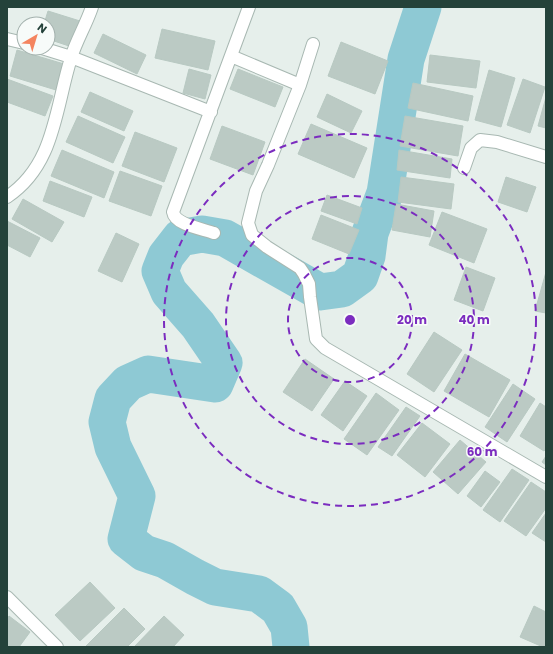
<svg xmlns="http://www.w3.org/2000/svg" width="553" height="654" font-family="Poppins,sans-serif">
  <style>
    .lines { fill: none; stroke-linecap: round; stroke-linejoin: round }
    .river { stroke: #8ec9d4; stroke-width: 37 }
    .building { fill: #bbcac4; stroke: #b8c9c2 }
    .minor-casing { stroke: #a8b8b2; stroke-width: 14 }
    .minor { stroke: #fff; stroke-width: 12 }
    .ring { fill: none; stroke: #7b2cbf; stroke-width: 2; stroke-dasharray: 7 5 }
    .centre { fill: #7b2cbf; stroke: #f7fbf9; stroke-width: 2 }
    .ring-label { font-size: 12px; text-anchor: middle; font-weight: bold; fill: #7b2cbf; stroke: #f7fbf9; stroke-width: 3; stroke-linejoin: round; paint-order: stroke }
  </style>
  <rect width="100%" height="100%" fill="#e6efeb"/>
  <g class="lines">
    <path class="river" d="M 291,647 L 289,627 L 278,608 L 259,594 L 215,587 L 195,577 L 165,560 L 144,553 L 126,539 L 137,496 L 113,447 L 107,422 L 113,399 L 128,383 L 148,374 L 215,384 L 224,363 L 198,325 L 169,292 L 160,271 L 166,256 L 180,238 L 202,234 L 225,238 L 320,292 L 342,289 L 360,276 L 367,256 L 370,233 L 385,193 L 406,59 L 423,7"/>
  </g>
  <path class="building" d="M 48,11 L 80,21 L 72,47 L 48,39 L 48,24 L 44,24 Z
    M 162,29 L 215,41 L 208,70 L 155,58 Z
    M 103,34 L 146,55 L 137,74 L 94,53 Z
    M 341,42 L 388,61 L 375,94 L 328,76 Z
    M 17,50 L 64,64 L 56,90 L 10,76 Z
    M 430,55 L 480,61 L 476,88 L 427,82 Z
    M 189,69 L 211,75 L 205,99 L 183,93 Z
    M 238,69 L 283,87 L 275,107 L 230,89 Z
    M 489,70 L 515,78 L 501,127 L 475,120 Z
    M 7,79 L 53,96 L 45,116 L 7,102 Z
    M 523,79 L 545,87 L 530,133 L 507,125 Z
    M 413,83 L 473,96 L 468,121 L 408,108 Z
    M 90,92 L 133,111 L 124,131 L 81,112 Z
    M 327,94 L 362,111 L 351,133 L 317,117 Z
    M 546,97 L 546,128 L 538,126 Z
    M 78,116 L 125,137 L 113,163 L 66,142 Z
    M 405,116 L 463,126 L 458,156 L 400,146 Z
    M 311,124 L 367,148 L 354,178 L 298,154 Z
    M 222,126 L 265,142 L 253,175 L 210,159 Z
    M 135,132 L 177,148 L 164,182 L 122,166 Z
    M 62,150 L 114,172 L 104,198 L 51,176 Z
    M 399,150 L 452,159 L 450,178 L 397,170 Z
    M 120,171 L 162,186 L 151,216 L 109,201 Z
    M 401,177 L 454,184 L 451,209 L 398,202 Z
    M 506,177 L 536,187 L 527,212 L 498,202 Z
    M 50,181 L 92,197 L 84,217 L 43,201 Z
    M 327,195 L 362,208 L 357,224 L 321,211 Z
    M 23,199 L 64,222 L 52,242 L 12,219 Z
    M 396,204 L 434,211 L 430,237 L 392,230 Z
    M 442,212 L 487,229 L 474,263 L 429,245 Z
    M 321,215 L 359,230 L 349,254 L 312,239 Z
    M 7,221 L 40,238 L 30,257 L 7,245 Z
    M 116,233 L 139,244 L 122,282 L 98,271 Z
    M 466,267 L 495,278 L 483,311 L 454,300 Z
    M 546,272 L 546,313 L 535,311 Z
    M 434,332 L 462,350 L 434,392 L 407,374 Z
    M 465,354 L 510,380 L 489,417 L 444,391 Z
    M 305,359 L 334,379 L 312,411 L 283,392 Z
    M 345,381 L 367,396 L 343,431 L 321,415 Z
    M 513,384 L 535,399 L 507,442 L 485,427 Z
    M 376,393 L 399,410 L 367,455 L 344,439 Z
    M 540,403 L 546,407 L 546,449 L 544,451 L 520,436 Z
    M 406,407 L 420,416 L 392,456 L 378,447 Z
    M 422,423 L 450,444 L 425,477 L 397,455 Z
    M 460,440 L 486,462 L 458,494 L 433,472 Z
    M 546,456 L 546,465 L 542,462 Z
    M 512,469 L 529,480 L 500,522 L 483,510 Z
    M 485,471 L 500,482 L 481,507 L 467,496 Z
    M 531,482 L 546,492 L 546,508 L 526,536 L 504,521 Z
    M 546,513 L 546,542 L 532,533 Z
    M 90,582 L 115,608 L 80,641 L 55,615 Z
    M 534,606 L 546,612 L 546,647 L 543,647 L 520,637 Z
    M 124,608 L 145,629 L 127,647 L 85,647 Z
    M 9,616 L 30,632 L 19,647 L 7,647 L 7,619 Z
    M 164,616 L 184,635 L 173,647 L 134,647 Z"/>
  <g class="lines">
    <g class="minor-casing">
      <path id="minor" d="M 7,39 L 24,43
        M 313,44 L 300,85 L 268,165 L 256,191 L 248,223 L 252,235 L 267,247 L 300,268 L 304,274 L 309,284 L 310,297 L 316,339 L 325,348 L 546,477
        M 42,48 L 71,57 L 211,112
        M 231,56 L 300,85
        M 464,168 L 471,148 L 480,140 L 497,142 L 546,157
        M 7,197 C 55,165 55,109 71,58 C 76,41 86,25 92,7
        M 214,233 C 203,229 175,225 173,212 L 249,7
        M 7,597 L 57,647"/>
    </g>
    <use href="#minor" class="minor"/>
  </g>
  <g class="ring">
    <circle cx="350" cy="320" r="62"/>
    <circle cx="350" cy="320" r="124"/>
    <circle cx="350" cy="320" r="186"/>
  </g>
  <circle cx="350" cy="320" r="6" class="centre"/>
  <g class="ring-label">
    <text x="412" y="324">20 m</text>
    <text x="474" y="324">40 m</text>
    <text x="482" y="456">60 m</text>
  </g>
  <rect width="553" height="654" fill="none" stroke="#24423a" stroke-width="16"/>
  <g transform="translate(36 36) rotate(38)"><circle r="19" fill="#f7fbf9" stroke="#a3b1ad"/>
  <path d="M0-3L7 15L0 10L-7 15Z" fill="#f4845f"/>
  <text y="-6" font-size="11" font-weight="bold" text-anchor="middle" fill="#24423a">N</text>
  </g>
</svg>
